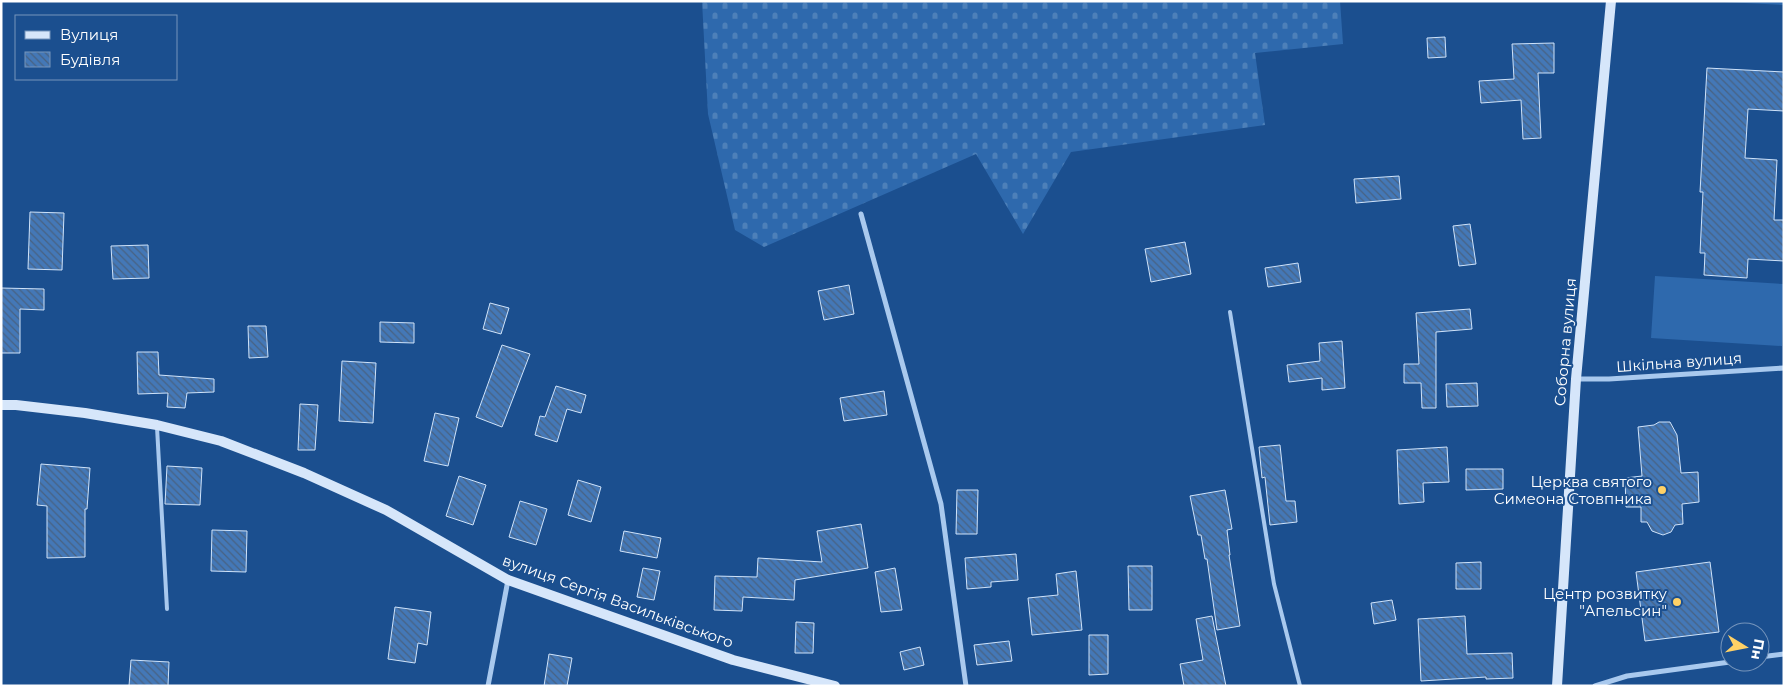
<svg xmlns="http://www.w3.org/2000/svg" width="1785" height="687" font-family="Montserrat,sans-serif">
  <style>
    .cemetery { fill: url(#cemetery-stones) }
    .pitch { fill: #2e69ad }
    .building { fill: url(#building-back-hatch); stroke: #cfe3fa }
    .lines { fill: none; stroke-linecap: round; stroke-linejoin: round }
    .lane { stroke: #a9c9ee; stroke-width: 4 }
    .street { stroke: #a9c9ee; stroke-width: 5 }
    .secondary { stroke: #d6e6fa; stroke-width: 10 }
    .poi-dot { fill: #ffd166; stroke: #1b4f8f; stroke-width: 2 }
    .labels { text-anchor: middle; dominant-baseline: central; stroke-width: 4; stroke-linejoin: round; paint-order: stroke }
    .street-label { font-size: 15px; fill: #fff; stroke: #1b4f8f }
    .poi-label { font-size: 15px; fill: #fff; stroke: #1b4f8f; text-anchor: end }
  </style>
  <defs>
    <pattern id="cemetery-stones" width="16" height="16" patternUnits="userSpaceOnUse" patternTransform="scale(1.25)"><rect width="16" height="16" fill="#2e69ad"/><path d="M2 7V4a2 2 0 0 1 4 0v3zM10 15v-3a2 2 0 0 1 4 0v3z" fill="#4d80b9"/></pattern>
    <pattern id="building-back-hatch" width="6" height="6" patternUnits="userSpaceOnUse" patternTransform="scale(1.25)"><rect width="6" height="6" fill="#4478b7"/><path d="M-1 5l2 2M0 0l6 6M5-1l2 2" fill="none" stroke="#486282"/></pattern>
  </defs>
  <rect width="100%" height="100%" fill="#1b4f8f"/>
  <path class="cemetery" d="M 702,1 L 1340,1 L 1343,44 L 1255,53 L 1265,125 L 1071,152 L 1023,234 L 976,154 L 764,247 L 735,230 L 708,114 Z"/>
  <path class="pitch" d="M 1704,1 L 1784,1 L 1784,5 Z
    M 1655,276 L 1784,284 L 1782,346 L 1651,338 Z"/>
  <path class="building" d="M 1445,37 L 1446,57 L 1428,58 L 1427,38 Z
    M 1554,43 L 1554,73 L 1538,73 L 1541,138 L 1523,139 L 1521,100 L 1481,103 L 1479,81 L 1514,79 L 1512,44 Z
    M 1707,68 L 1784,72 L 1784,111 L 1748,109 L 1745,158 L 1777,160 L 1774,220 L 1784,220 L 1784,261 L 1748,259 L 1747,278 L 1704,275 L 1705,253 L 1700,253 L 1703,192 L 1700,192 Z
    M 1399,176 L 1401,199 L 1356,203 L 1354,179 Z
    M 30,212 L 64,213 L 62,270 L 28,269 Z
    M 1470,224 L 1476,264 L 1459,266 L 1453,226 Z
    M 1185,242 L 1191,274 L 1151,282 L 1145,249 Z
    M 148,245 L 149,278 L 113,279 L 111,246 Z
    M 1298,263 L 1301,282 L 1268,287 L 1265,268 Z
    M 849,285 L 854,314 L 824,320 L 818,291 Z
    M 1,288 L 44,289 L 44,310 L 20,309 L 20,353 L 1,353 Z
    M 490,303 L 509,308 L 501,334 L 483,329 Z
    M 1470,309 L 1472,329 L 1436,332 L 1436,408 L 1422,408 L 1421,383 L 1404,383 L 1404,364 L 1419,364 L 1416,313 Z
    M 380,322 L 414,323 L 414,343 L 380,342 Z
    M 248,326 L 266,326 L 268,357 L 249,358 Z
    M 1342,341 L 1345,388 L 1322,390 L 1322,378 L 1289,382 L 1287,365 L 1320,361 L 1319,343 Z
    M 502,345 L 530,354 L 502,427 L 476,417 Z
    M 137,352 L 158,352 L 159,375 L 214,379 L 214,392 L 187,393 L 185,408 L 167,407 L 168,393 L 138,394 Z
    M 342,361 L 376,363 L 373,423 L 339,421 Z
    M 1477,383 L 1478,406 L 1447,407 L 1446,384 Z
    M 556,386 L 586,395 L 581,413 L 567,409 L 557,442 L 535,435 L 540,416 L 545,417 Z
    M 884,391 L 887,415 L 844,421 L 840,398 Z
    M 300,404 L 318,405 L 315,450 L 298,450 Z
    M 435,413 L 459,418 L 448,466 L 424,461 Z
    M 1659,422 L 1670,422 L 1677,435 L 1681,473 L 1698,472 L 1699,502 L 1682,504 L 1683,524 L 1675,525 L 1671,532 L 1663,535 L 1652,531 L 1647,522 L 1641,522 L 1641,507 L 1626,507 L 1625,478 L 1642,476 L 1638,427 L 1654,425 Z
    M 1280,445 L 1286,501 L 1295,501 L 1297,522 L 1270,525 L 1265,477 L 1262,478 L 1259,447 Z
    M 1447,447 L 1449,482 L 1423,483 L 1424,502 L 1399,504 L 1397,450 Z
    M 41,464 L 90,468 L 87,509 L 85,509 L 85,557 L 47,558 L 47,506 L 37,505 Z
    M 167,466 L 202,468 L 200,505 L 165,504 Z
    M 1466,469 L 1503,469 L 1503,489 L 1466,490 Z
    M 459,476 L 486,485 L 473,525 L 446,516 Z
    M 578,480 L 601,487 L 591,522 L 568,515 Z
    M 957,490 L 978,490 L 977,534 L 956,534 Z
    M 1225,490 L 1232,529 L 1227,530 L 1230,555 L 1229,555 L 1240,626 L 1217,630 L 1207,559 L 1205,559 L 1201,535 L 1198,535 L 1190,496 Z
    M 520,501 L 547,509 L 536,545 L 509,537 Z
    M 861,524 L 868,568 L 795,580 L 794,600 L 743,597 L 742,611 L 714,610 L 715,576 L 757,577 L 758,558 L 822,562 L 817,531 Z
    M 212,530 L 247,531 L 246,572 L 211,571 Z
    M 624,531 L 661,538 L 657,558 L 620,551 Z
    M 1016,554 L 1018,580 L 991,582 L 991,587 L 967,589 L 965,558 Z
    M 1481,562 L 1481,589 L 1456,589 L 1456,563 Z
    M 1710,562 L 1719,632 L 1645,641 L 1636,572 Z
    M 1128,566 L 1152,566 L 1152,610 L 1129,610 Z
    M 643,568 L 660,571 L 654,600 L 637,597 Z
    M 895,568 L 902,610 L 881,612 L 875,572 Z
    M 1076,571 L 1082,630 L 1032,635 L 1028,598 L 1058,595 L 1056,574 Z
    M 1392,600 L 1396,620 L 1374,624 L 1371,603 Z
    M 395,607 L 431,612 L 427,645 L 418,643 L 415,663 L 388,659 Z
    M 1212,616 L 1226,686 L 1184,686 L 1180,664 L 1203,660 L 1196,619 Z
    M 1465,616 L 1467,654 L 1512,653 L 1513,678 L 1486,679 L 1486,677 L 1421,681 L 1418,619 Z
    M 796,622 L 814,623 L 813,653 L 795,653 Z
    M 1089,635 L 1108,635 L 1108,674 L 1089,675 Z
    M 1009,641 L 1012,661 L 977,665 L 974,645 Z
    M 920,647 L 924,665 L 904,670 L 900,652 Z
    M 549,654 L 572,658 L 567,686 L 544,686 Z
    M 131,660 L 169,662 L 168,686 L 129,686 Z"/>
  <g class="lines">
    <path class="lane" d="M 1230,312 L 1274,584 L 1300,686
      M 157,427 L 167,609"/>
    <path class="street" d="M 861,214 L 941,504 L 966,686
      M 1576,379 L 1609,379 L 1784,368
      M 1760,657 L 1784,654
      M 488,686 L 508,580
      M 1595,686 L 1627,676 L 1730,662"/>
    <path class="secondary" d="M 1,405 L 16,405 L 85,413 L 157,425 L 221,441 L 304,473 L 386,510 L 508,580 L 733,660 L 835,686
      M 1557,686 L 1576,379 L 1611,1"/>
  </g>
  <g class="poi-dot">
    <circle cx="1662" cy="490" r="5"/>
    <circle cx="1677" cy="602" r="5"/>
  </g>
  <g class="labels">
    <g class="street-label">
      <text transform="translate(1565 342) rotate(-85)">Соборна вулиця</text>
      <text transform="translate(1679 362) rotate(-4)">Шкільна вулиця</text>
      <text transform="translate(618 601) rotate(20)">вулиця Сергія Васильківського</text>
    </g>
    <g class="poi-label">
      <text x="1652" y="481">Церква святого<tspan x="1652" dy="17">Симеона Стовпника</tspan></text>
      <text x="1667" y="593">Центр розвитку<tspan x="1667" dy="17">"Апельсин"</tspan></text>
    </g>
  </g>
  <rect width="1785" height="687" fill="none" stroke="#ffffff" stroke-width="5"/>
  <rect x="15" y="15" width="162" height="65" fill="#1b4f8f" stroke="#7695bc"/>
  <rect x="25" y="31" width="25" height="8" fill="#d6e6fa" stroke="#7695bc"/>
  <text x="60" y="40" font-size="15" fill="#ffffff">Вулиця</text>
  <rect x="25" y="52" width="25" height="15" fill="url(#building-back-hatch)" stroke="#7695bc"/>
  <text x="60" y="65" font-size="15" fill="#ffffff">Будівля</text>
  <g transform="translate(1745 647) rotate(100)"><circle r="24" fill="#1b4f8f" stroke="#7695bc"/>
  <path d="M0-4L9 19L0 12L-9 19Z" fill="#ffd166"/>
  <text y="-8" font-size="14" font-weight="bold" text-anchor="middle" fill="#ffffff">Пн</text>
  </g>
</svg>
